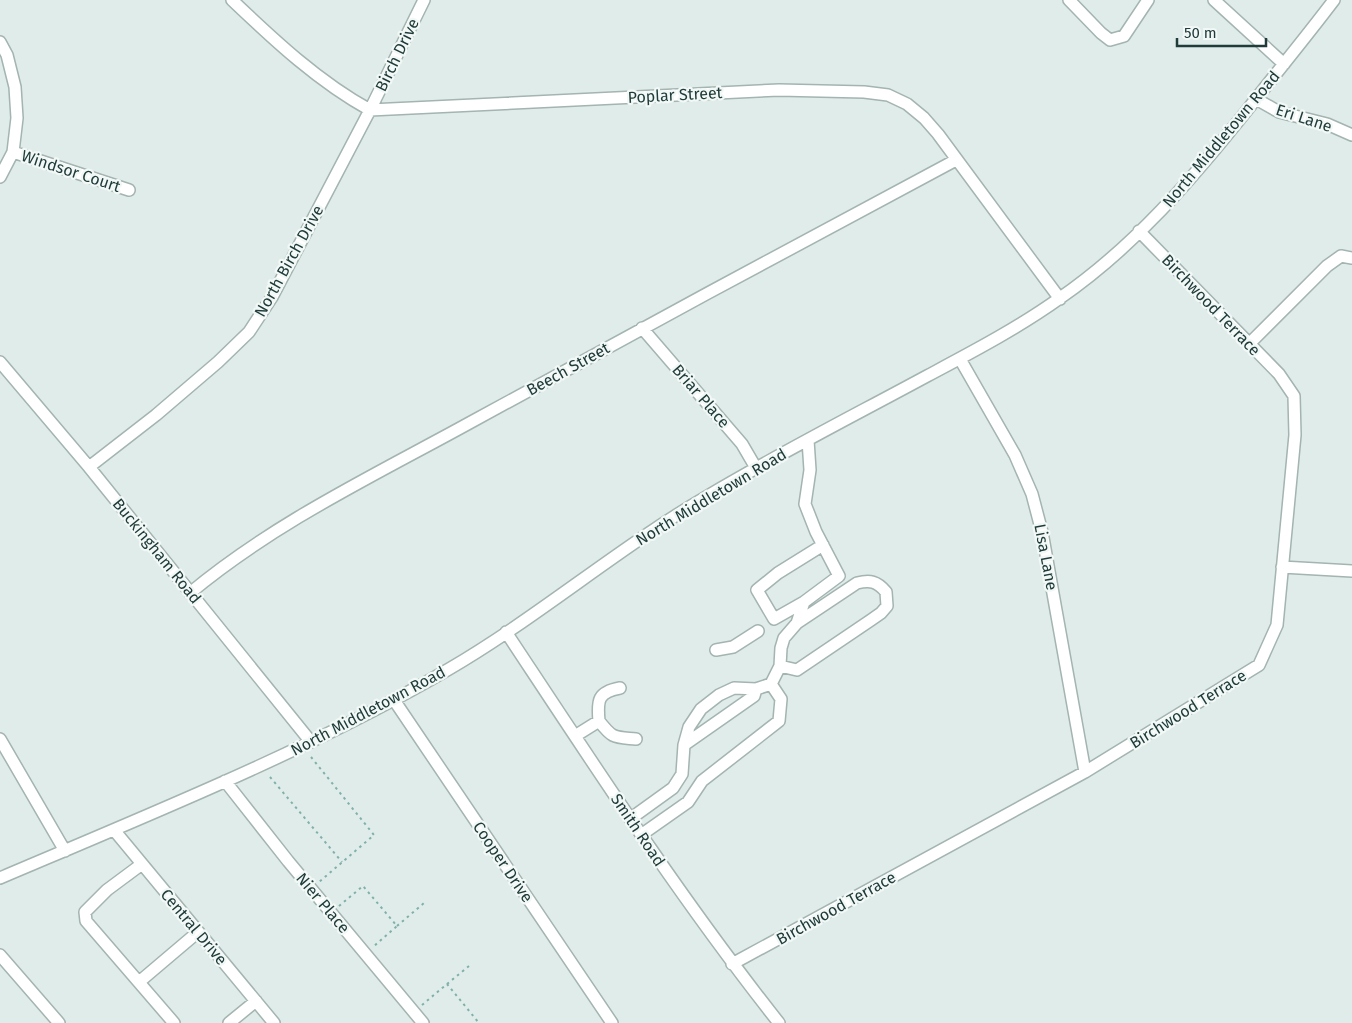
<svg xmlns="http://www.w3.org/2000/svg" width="1352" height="1023" font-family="'Fira Sans',sans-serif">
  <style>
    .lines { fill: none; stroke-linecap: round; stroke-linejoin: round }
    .minor-casing { stroke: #a3b4b1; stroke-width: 14 }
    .path { stroke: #80b0aa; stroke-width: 2; stroke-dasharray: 2.5 4; stroke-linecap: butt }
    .minor { stroke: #fff; stroke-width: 11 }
    .labels { text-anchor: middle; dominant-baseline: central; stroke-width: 4.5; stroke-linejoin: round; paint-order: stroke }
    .street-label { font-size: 16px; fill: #203c3a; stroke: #f1f8f6 }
  </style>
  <rect width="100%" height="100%" fill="#e0ece9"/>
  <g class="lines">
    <g class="minor-casing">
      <path id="minor" d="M 232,0 C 275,41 319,82 370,110 L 779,90 L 864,92 L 888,95 L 907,104 L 924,118 L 938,134 L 1060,299
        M 1069,0 L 1101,33 L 1110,40 L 1124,36 L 1148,0
        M 1214,0 L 1284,64
        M 0,42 L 7,55 L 15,87 L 17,118 L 13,152 L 0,177
        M 1256,99 L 1279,112 L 1327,124 L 1352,135
        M 13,152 L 129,190
        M 642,328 L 742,444 L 756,468
        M 1249,344 L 1327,266 L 1341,256 L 1352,258
        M 960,359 L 1015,455 L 1032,494 L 1042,532 L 1085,772
        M 0,362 L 89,467 L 311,742
        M 808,440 L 810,470 L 805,504 L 816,532 L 839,576 L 804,602 L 774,619 L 757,590 L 778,573 L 823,545
        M 89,467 L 156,415 L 218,362 L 249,332 L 272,297 L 370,110 L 424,0
        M 1282,567 L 1352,571
        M 190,593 C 275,522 377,474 473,421 C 633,333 795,246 956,160
        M 506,632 C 594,765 680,898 779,1023
        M 716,650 L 733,647 L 758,631
        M 780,666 L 797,670 L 871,620 L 881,613 L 887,606 L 886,592 C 877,581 870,580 857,583 L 797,623
        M 394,700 L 612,1023
        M 599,721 C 597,700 598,692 620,688
        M 575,736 L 599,721 C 613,739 614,737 636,739
        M 0,739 L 65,851
        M 684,745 L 754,696 L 756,689
        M 225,781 L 288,861 L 423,1023
        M 630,819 L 673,788 L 682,774 L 684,745 L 689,727 L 701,709 L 719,695 L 734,688 L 756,689 L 771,684 L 780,666 L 781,648 L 784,638 L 797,623 L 804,602
        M 114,830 L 274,1023
        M 641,835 L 688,802 L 702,781 L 779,721 L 781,699 L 771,684
        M 142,864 L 107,890 L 85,912 L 86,921 L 174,1023
        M 0,878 C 73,847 145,817 217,785 C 296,750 374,713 449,669 C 538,617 617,549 706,497 C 778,454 853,416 927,376 C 972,352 1018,328 1060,298 C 1134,247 1193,178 1248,109 C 1277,72 1306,37 1334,0
        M 0,955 L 59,1023
        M 732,964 L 1085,772 L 1259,665 L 1277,625 L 1295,435 L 1294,396 L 1279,374 L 1139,231
        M 139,982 L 198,932
        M 229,1023 L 256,1001"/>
    </g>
    <path class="path" d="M 311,757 L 374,835 L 319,882
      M 270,777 L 342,862
      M 339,906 L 363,886 L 397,926 L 373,947
      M 397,926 L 424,903
      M 447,984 L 469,966
      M 422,1005 L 447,984 L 479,1023"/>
    <use href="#minor" class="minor"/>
  </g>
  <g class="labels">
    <g class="street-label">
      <text transform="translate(397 55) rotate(-64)">Birch Drive</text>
      <text transform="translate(675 95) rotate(-3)">Poplar Street</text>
      <text transform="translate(1304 118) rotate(18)">Eri Lane</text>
      <text transform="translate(1221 139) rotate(-50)">North Middletown Road</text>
      <text transform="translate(71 171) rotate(18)">Windsor Court</text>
      <text transform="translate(289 261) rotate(-61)">North Birch Drive</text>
      <text transform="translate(1211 305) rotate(46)">Birchwood Terrace</text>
      <text transform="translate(568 369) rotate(-29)">Beech Street</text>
      <text transform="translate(701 396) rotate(49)">Briar Place</text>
      <text transform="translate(711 497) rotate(-31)">North Middletown Road</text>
      <text transform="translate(157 551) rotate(51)">Buckingham Road</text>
      <text transform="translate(1046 557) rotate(79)">Lisa Lane</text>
      <text transform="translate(1188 709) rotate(-32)">Birchwood Terrace</text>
      <text transform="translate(368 711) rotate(-28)">North Middletown Road</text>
      <text transform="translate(638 830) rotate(56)">Smith Road</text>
      <text transform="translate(503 862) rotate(56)">Cooper Drive</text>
      <text transform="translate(323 903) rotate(50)">Nier Place</text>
      <text transform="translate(836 908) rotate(-29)">Birchwood Terrace</text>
      <text transform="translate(194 927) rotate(50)">Central Drive</text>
    </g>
  </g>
  <path d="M1177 38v8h89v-8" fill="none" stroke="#203c3a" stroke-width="2.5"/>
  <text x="1184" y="38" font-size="15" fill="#203c3a" stroke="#f1f8f6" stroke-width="4" paint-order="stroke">50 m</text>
</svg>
